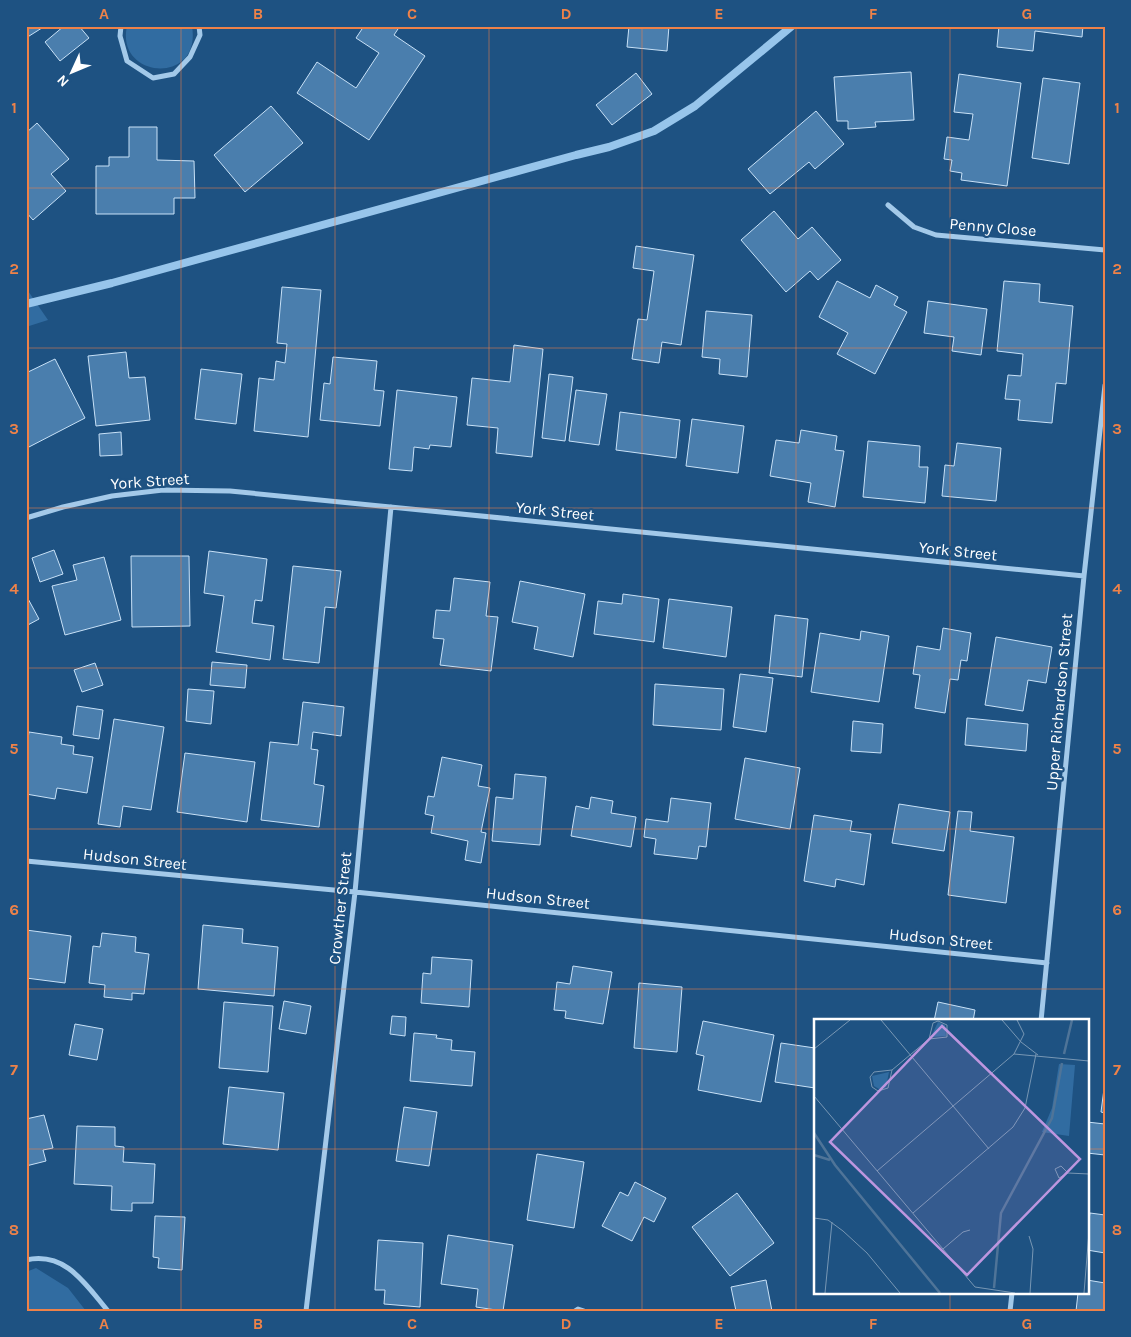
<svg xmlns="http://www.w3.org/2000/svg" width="1131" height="1337" font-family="Karla,sans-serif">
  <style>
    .green { fill: #316ca1 }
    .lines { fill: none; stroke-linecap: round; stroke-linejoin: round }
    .stream { stroke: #97c5eb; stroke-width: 8 }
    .building { fill: #4a7ead; stroke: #c8e1f7 }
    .minor { stroke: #a3c9e9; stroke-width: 5 }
    .grid { fill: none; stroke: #ee8249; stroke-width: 1; stroke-opacity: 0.55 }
    .labels { text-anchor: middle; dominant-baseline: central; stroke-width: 4.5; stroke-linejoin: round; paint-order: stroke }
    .street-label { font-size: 16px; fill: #fff; stroke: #1e5282 }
    .inset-river { fill: none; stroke: #4f7498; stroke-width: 2.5 }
    .inset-road { fill: none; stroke: #7897b4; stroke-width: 1 }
    .view { fill: #bd96df; fill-opacity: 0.15; stroke: #bd96df; stroke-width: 2.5 }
    .inset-edge { fill: none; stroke: #fff; stroke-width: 2.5 }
    .neatline { fill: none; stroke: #ee8249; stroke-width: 2 }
    .grid-label { font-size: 16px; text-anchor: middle; font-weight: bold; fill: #ee8249 }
  </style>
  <rect width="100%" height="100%" fill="#1e5282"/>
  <path class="green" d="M 127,26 L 192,26 C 202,86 115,79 127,26 Z
    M 26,288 L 48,320 L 26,327 Z
    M 36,1268 L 68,1288 L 86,1311 L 26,1311 L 26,1272 Z"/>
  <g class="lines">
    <path class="stream" d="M 26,304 L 112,283 L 576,155 L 609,147 L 654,131 L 695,106 L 792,26"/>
  </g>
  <path class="building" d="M 26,26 L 45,26 L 26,38 Z
    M 64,26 L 79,26 L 89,38 L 60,61 L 45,42 Z
    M 364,26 L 400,26 L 394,35 L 425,56 L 369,140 L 297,93 L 317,62 L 356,88 L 379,53 L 356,38 Z
    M 629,26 L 669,26 L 667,51 L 627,47 Z
    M 999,26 L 1083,26 L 1082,37 L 1035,31 L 1033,51 L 997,47 Z
    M 911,72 L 914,120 L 875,122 L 876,127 L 848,129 L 848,121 L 837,121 L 834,77 Z
    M 636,73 L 652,94 L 612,125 L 596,105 Z
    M 959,74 L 1021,83 L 1007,186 L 961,180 L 962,173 L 950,171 L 952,160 L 944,159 L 947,137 L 969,140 L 973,114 L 954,112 Z
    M 1043,78 L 1080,83 L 1069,164 L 1032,158 Z
    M 271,106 L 303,143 L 245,192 L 214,155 Z
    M 816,111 L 844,144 L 815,169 L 809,162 L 770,194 L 748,169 Z
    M 37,123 L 69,159 L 51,174 L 66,191 L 33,220 L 26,212 L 26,133 Z
    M 129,127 L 157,127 L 157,160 L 194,161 L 195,198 L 174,198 L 174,214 L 96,214 L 96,166 L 109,166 L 109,157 L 129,157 Z
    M 774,211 L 798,239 L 812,227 L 841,260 L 818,280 L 810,271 L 786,292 L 741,240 Z
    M 636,246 L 694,255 L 681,345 L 662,342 L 659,363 L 632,359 L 638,319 L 647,320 L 654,271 L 633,268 Z
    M 837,281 L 870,298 L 876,285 L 898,297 L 894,305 L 907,312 L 875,374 L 837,354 L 848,333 L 819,317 Z
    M 1004,281 L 1040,284 L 1039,302 L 1073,306 L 1066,384 L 1056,383 L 1052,423 L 1018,420 L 1020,400 L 1005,399 L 1008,375 L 1021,376 L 1023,354 L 997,351 Z
    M 282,287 L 321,290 L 308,437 L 254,431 L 259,378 L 274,380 L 276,361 L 285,363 L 287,344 L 277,343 Z
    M 928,301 L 987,309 L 981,355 L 952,351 L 954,337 L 924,333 Z
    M 706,311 L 752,315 L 747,377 L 719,374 L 720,359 L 702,357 Z
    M 514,345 L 543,349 L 532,457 L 496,453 L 498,428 L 467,425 L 472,378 L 510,382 Z
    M 126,352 L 129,378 L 145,377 L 150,420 L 96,426 L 88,356 Z
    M 333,357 L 377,361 L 374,390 L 384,391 L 380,426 L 320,420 L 324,383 L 330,384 Z
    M 55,359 L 85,418 L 27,448 L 26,373 Z
    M 201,369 L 242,374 L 236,424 L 195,419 Z
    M 549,374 L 573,377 L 565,441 L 542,438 Z
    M 397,390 L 457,397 L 451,447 L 430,445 L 429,449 L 414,447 L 412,471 L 389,469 Z
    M 576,390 L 607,394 L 599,445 L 569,441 Z
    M 620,412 L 680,420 L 676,458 L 616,450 Z
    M 692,419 L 744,426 L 738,473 L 686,466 Z
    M 801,430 L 837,436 L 835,450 L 844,451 L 835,507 L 808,502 L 811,483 L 770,476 L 776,440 L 799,443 Z
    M 121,432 L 122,455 L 100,456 L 99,434 Z
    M 868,441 L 920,446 L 919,467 L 928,467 L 925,503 L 863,497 Z
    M 957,443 L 1001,448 L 996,501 L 942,496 L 945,465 L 954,466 Z
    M 54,550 L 63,574 L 40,582 L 32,558 Z
    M 209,551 L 267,559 L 262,601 L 255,600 L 252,623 L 274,626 L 270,660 L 216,652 L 224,596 L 204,593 Z
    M 131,556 L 189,556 L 190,626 L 132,627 Z
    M 104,557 L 121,620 L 65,635 L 52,586 L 77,580 L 73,565 Z
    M 293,566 L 341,571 L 336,608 L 325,607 L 319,663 L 283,659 Z
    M 454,578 L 490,582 L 486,616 L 498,617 L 491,671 L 440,665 L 444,639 L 433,638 L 436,610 L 450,611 Z
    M 520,581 L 585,594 L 573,657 L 534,649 L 538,627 L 512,622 Z
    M 623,594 L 659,599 L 654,642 L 594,634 L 598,601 L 622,604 Z
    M 26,595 L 39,619 L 26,626 Z
    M 669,599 L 732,607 L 726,657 L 663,648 Z
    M 775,615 L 808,619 L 802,677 L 769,673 Z
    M 943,628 L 971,633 L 967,661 L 961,660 L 958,680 L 950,679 L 945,713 L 915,708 L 920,675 L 913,674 L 917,646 L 940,650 Z
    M 861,631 L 889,636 L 879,702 L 811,692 L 820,633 L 860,640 Z
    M 996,637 L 1052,647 L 1046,683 L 1028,680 L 1023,711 L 985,705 Z
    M 212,662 L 247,665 L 245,688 L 210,685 Z
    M 95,663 L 103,685 L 82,692 L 74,670 Z
    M 740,674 L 773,678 L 766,732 L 733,727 Z
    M 655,684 L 724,689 L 721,730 L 653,725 Z
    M 188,689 L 214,691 L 211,724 L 186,721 Z
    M 303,702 L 344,707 L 341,736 L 313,732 L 311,749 L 318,750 L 314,784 L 324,786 L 319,827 L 261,820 L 270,742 L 298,745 Z
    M 77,706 L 103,710 L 99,739 L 73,735 Z
    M 967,718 L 1028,724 L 1026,751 L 965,745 Z
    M 114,719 L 164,727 L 151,810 L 123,806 L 120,827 L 98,824 Z
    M 853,721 L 883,724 L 881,753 L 851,751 Z
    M 29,732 L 62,737 L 61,744 L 74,746 L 73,754 L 93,757 L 87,793 L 57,788 L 55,799 L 26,794 L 26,752 Z
    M 185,753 L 255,762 L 247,822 L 177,812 Z
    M 442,757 L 482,765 L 478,786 L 490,788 L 481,832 L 486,833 L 481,863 L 465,860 L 468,841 L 431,833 L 434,816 L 425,814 L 428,796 L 434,797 Z
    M 745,758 L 800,768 L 790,829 L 735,819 Z
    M 515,774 L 546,777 L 540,845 L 492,841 L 496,797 L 513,799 Z
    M 591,797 L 613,801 L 611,813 L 636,817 L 631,847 L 571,836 L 576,806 L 589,809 Z
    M 671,798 L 711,803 L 706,847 L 699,846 L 697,859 L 654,854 L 656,839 L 644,837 L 646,819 L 668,822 Z
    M 899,804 L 950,812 L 944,851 L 892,843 Z
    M 958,811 L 972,812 L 970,831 L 1014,837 L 1006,903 L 948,895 Z
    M 814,815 L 852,821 L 850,831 L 871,834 L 864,885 L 836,879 L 835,887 L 804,881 Z
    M 203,925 L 243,929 L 242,943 L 278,947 L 274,996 L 198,989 Z
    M 26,930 L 71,936 L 65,983 L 26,978 Z
    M 102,933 L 136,937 L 135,952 L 149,954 L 144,994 L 132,993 L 132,1000 L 104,997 L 105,985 L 89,983 L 93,946 L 100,947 Z
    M 432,957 L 472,960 L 469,1007 L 421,1003 L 423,973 L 431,974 Z
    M 573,966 L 612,972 L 603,1024 L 565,1018 L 566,1011 L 554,1010 L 557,982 L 570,984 Z
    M 639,983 L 682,987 L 677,1052 L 634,1048 Z
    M 284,1001 L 311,1006 L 306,1034 L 279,1029 Z
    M 224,1002 L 273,1006 L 268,1072 L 219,1068 Z
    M 938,1002 L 975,1010 L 973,1021 L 934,1021 Z
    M 392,1016 L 406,1017 L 405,1036 L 390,1034 Z
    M 703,1021 L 774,1035 L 761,1102 L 698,1090 L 704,1056 L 696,1054 Z
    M 75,1024 L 103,1029 L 97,1060 L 69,1055 Z
    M 414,1033 L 437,1035 L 436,1038 L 452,1040 L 451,1050 L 475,1052 L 472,1086 L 410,1081 Z
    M 781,1043 L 815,1048 L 815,1088 L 775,1082 Z
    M 1105,1081 L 1105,1113 L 1101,1112 Z
    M 229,1087 L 284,1093 L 278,1150 L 223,1144 Z
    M 404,1107 L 437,1112 L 429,1166 L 396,1161 Z
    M 44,1115 L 53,1148 L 43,1150 L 46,1161 L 26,1166 L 26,1119 Z
    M 1087,1122 L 1105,1124 L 1105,1155 L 1087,1153 Z
    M 77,1126 L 115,1127 L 115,1146 L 124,1147 L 123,1162 L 155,1164 L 153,1203 L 132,1203 L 132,1211 L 111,1210 L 112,1186 L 74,1184 Z
    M 537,1154 L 584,1162 L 574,1228 L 527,1220 Z
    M 635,1182 L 666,1198 L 654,1222 L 644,1217 L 632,1241 L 602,1226 L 620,1192 L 628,1196 Z
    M 737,1193 L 774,1243 L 730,1276 L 692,1227 Z
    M 1090,1213 L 1105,1215 L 1105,1253 L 1087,1250 L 1087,1234 Z
    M 155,1216 L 185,1217 L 182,1270 L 158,1268 L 159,1258 L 153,1257 Z
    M 448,1235 L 513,1245 L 503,1311 L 476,1307 L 478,1289 L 441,1284 Z
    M 378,1240 L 423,1243 L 420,1307 L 384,1304 L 385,1290 L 375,1290 Z
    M 766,1280 L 772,1311 L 736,1311 L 731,1287 Z
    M 1087,1280 L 1105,1283 L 1105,1311 L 1076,1311 L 1078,1293 L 1087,1293 Z"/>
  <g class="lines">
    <path class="minor" d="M 121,26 L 120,36 L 127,61 L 153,78 L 174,74 L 190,57 L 200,35 L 199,26
      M 888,205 L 914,227 L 936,235 L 1105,250
      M 26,518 L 63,507 L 112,496 L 163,490 L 230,491 L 1084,576
      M 26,861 L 355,892 L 1047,963
      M 1041,1021 L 1084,576 L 1105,385
      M 26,1260 C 66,1251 86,1285 108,1311
      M 306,1311 L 355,892 L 391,507
      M 575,1311 L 578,1309 L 584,1311
      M 1010,1311 L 1012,1293"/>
  </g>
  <path class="grid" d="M 181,26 L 181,1311M 335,26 L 335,1311M 489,26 L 489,1311M 642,26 L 642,1311M 796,26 L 796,1311M 950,26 L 950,1021M 26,188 L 1105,188M 26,348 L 1105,348M 26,508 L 1105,508M 26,668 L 1105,668M 26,829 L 1105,829M 26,989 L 1105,989M 26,1149 L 815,1149M 1087,1149 L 1105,1149M 950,1293 L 950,1311"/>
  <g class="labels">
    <g class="street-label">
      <text transform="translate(993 227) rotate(5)">Penny Close</text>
      <text transform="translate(150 481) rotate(-4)">York Street</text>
      <text transform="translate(555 511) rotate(6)">York Street</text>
      <text transform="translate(958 551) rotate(6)">York Street</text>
      <text transform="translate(1059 702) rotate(-85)">Upper Richardson Street</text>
      <text transform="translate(135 859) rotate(6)">Hudson Street</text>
      <text transform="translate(538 898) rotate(6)">Hudson Street</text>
      <text transform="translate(340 908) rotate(-84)">Crowther Street</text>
      <text transform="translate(941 939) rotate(6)">Hudson Street</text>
    </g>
  </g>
  <g transform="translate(814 1019)">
    <rect width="275" height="275" fill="#1e5282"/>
    <path d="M 124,3 L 131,6 L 132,17 L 117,18 ZM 245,45 L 261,46 L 255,117 L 228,113 L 238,89 ZM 75,53 L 72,68 L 65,70 L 60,67 L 58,57 Z" fill="#316ca1"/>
    <path class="inset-river" d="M 250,35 L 258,1M 0,114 L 21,146 L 126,274M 0,136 L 16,141M 180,269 L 187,194 L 238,99 L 248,44"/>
    <path class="inset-road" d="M 67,1 L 175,130M 188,1 L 207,23 L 224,36M 0,30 L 36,1M 200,35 L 275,42M 78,51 L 115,20 L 119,4 L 124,2 L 133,6 L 133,18 L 115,20M 78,51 L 74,69 L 64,72 L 58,68 L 56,58 L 60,53 ZM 0,77 L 161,268 L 201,274M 63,152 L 200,35 L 210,15 L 203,1M 254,154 L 247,147 L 241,150 L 245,159 L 254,154 L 275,155M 99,194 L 199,108 L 211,89 L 222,35M 0,199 L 14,201 L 29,212 L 53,234 L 86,274M 215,217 L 219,230 L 216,274M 129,230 L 149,213 L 156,211M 11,274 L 18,203M 270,274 L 275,213"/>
    <path class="view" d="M 128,7 L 266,140 L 153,256 L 16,123 Z"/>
    <rect width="275" height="275" class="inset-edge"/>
  </g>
  <rect width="1131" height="1337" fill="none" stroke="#1e5282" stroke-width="55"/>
  <g transform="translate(72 72) rotate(226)" stroke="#1e5282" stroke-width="4" paint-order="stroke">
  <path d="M0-4L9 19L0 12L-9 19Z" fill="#ffffff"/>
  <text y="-8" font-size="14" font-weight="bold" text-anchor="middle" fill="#ffffff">N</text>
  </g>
  <rect x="28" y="28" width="1076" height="1282" class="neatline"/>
  <g class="grid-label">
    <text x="104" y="19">A</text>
    <text x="258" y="19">B</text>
    <text x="412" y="19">C</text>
    <text x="566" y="19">D</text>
    <text x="719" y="19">E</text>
    <text x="873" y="19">F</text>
    <text x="1027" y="19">G</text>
    <text x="14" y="113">1</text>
    <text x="1117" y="113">1</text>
    <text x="14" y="274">2</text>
    <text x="1117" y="274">2</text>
    <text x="14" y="434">3</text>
    <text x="1117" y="434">3</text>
    <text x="14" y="594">4</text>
    <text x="1117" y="594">4</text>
    <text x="14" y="754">5</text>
    <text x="1117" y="754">5</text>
    <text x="14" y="915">6</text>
    <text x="1117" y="915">6</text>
    <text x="14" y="1075">7</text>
    <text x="1117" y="1075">7</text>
    <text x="14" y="1235">8</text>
    <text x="1117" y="1235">8</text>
    <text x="104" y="1329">A</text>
    <text x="258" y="1329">B</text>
    <text x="412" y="1329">C</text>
    <text x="566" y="1329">D</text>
    <text x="719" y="1329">E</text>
    <text x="873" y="1329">F</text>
    <text x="1027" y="1329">G</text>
  </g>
</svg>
